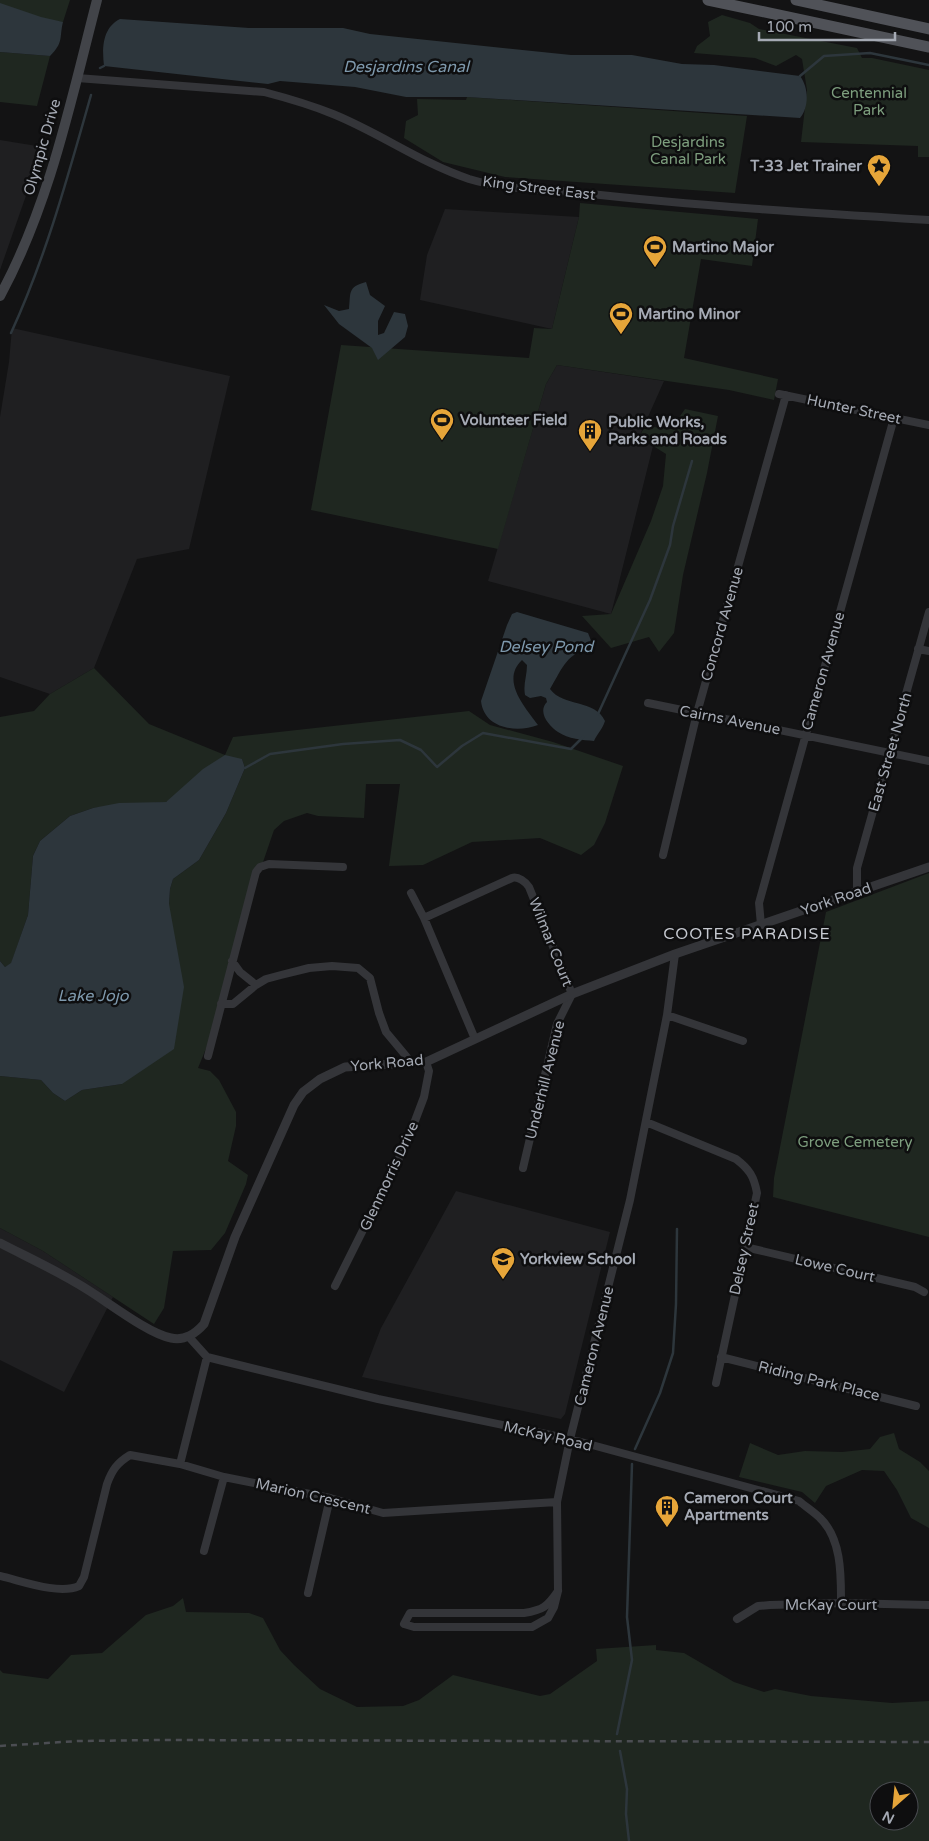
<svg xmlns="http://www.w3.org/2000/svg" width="929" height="1841" font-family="'Varela Round',sans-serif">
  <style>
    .built { fill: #1f1f21 }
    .green { fill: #1f2720; fill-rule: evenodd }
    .water { fill: #2d363c }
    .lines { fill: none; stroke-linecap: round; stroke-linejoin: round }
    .stream { stroke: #2d363c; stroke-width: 2.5 }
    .minor { stroke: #343539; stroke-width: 8 }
    .tertiary { stroke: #343539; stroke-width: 9 }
    .secondary { stroke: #424449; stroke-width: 10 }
    .primary { stroke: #505258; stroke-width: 11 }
    .rail { stroke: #4b4d52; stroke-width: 2.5; stroke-dasharray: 6 5; stroke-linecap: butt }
    .labels { text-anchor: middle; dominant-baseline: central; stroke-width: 5; stroke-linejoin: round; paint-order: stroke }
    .park-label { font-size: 15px; fill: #7d9e7e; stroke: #0e0e0f }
    .street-label { font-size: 15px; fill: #a5aab4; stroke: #0e0e0f }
    .poi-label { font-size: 15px; font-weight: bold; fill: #a5aab4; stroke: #0e0e0f; text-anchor: start }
    .water-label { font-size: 16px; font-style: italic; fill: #7e99ad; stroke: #0e0e0f }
    .neighbourhood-label { font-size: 16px; letter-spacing: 1px; fill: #c6c9d0; stroke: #0e0e0f }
  </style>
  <rect width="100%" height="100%" fill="#131314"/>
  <path class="built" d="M 0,140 L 43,147 L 0,270 Z
    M 445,209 L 579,217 L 552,329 L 420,300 L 427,255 Z
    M 12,328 L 230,376 L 189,549 L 137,559 L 94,668 L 50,694 L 0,677 L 0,417 L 9,362 Z
    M 557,365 L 664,381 L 639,437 L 653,446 L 611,614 L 488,581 L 546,384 Z
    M 456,1191 L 610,1232 L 565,1414 L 561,1419 L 362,1377 L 381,1328 Z
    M 0,1228 L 43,1251 L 113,1297 L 64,1392 L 0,1360 Z"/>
  <path class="green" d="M 0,0 L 70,0 L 63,22 L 0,17 Z
    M 722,15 L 750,23 L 759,29 L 857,48 L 862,58 L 872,58 L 929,70 L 929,157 L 918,157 L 918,146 L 801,142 L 807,90 L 802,59 L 796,55 L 776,66 L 755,58 L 694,53 L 697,46 L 710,36 L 708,22 Z
    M 0,52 L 50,56 L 37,106 L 0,102 Z
    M 467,97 L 747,116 L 735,193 L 505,177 L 443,162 L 404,138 L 406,121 L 418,115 L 417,99 L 466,100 Z
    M 580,203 L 758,219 L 752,266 L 701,259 L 684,358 L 778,379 L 774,400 L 729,390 L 557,365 L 546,384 L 498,549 L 311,510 L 341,345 L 529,358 L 534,328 L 552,329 L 579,217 Z
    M 685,409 L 718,416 L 707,473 L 683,575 L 674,633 L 659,652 L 649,637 L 611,648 L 582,616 L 611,614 L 651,521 L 663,486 L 666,454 L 639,437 L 645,426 L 671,429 Z
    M 94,668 L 149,724 L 225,755 L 233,737 L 469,711 L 490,725 L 553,742 L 623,766 L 605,823 L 594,845 L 581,855 L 540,838 L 472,842 L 423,865 L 389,866 L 400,784 L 366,784 L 364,818 L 318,816 L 307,813 L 284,821 L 274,830 L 262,865 L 231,968 L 219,1017 L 198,1068 L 210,1071 L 219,1080 L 236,1112 L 236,1126 L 228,1161 L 248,1175 L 246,1184 L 225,1233 L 211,1250 L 173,1251 L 164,1308 L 154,1324 L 43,1251 L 0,1228 L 0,1076 L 41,1080 L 53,1093 L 65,1101 L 82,1090 L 122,1084 L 169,904 L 170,889 L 173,879 L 199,860 L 226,813 L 245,768 L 242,759 L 166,802 L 93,808 L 70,816 L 40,841 L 33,856 L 28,915 L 11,964 L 5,967 L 0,961 L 0,717 L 34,711 L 50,694 Z
    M 929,873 L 929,1237 L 773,1197 L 774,1178 L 826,912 Z
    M 894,1433 L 899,1449 L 920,1462 L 929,1471 L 929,1528 L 911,1518 L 897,1490 L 884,1471 L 862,1470 L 826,1486 L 815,1503 L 802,1492 L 739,1477 L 750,1443 L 778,1455 L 805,1451 L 842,1452 L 870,1449 L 880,1437 Z
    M 183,1598 L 186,1612 L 249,1613 L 263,1618 L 280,1650 L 294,1665 L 320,1689 L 357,1707 L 403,1706 L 419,1700 L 453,1675 L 540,1696 L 550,1694 L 597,1661 L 596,1649 L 656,1645 L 656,1650 L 684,1653 L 734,1682 L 764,1692 L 775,1689 L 811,1696 L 892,1703 L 929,1701 L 929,1841 L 0,1841 L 0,1670 L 3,1673 L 48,1679 L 71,1655 L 102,1653 L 146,1615 L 173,1606 ZM 879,1791 L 909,1791 L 909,1821 L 879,1821 Z"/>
  <path class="water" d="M 0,3 L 41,17 L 63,22 C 59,38 64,42 50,56 L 0,52 Z
    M 120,19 L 249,28 L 343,28 L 370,34 L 571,55 L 632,55 L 682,64 L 714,65 L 800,76 C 809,88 809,107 800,118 L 467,97 L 406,97 L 355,87 L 280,81 L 268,84 L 104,66 C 102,49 102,28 120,19 Z
    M 366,282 L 370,295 L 385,306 L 378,321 L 378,335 L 384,333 L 394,312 L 405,314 L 408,326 L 405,337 L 378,360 L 372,348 L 339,324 L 324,305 L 339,311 L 349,309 C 351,293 347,287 366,282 Z
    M 517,612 L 588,633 L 592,643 L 587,651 C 567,651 559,675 550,689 C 563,707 595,699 605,721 C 602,730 597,734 594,741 C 583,740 568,739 558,732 C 549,726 537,712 547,702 L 546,698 L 541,696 L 530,698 L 525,695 C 523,684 527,676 527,665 L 522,660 C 500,681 526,708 538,725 C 517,733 484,729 481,701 L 507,625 L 512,614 Z
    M 225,755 L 242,759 L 245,768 L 226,813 L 199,860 L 173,879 L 170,889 L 169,904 L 184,987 L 174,1049 L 122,1084 L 82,1090 L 65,1101 L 53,1093 L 41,1080 L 0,1076 L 0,961 L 5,967 L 11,963 L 28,915 L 33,856 L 40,841 L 70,816 L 93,808 L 119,803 L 166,802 L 203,769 Z"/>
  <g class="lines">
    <path class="stream" d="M 100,68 L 104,66
      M 800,76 L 824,56 L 870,53 L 929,65
      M 11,333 C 46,257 68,176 91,95
      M 598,714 L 650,600 L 670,545 L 673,526 L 692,461
      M 245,768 L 270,754 L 343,744 L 400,740 L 421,750 L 437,767 L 462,746 L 483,733 L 571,749 L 583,737
      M 635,1449 L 660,1393 L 673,1353 L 676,1304 L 677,1229
      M 617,1734 L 632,1660 L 627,1617 L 632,1464
      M 620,1751 L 627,1789 L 626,1814 L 629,1841"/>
    <path class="minor" d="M 77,78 L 264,92 C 287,98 311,105 333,114 C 380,133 421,163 469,179 C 505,190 545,189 582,193 C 697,206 813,213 929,220
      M 779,394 L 929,425
      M 918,649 L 929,651
      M 648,703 L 929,761
      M 663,855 L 697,713 L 786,395
      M 857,892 L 857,868 L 929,612
      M 411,893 L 424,918 L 475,1039
      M 424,918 L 512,878 C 518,876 526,882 529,887 L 572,994 L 557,1024 L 523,1168
      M 761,925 L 759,903 L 894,418
      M 232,961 L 240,972 L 256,985
      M 221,1004 L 233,1004 L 256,985 L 266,979 L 281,975 L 309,968 L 332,966 L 358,968 L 370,978 L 379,1013 L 386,1032 L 411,1062
      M 667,1015 L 743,1041
      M 208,1056 L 256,872 L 260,867 L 269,864 L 343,867
      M 646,1122 L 736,1159 C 749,1169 754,1176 757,1193 L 716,1383
      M 745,1247 L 915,1287 L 924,1292
      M 335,1286 L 407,1142 L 424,1097 L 429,1071 L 426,1062
      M 189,1337 L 207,1357 L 223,1361 L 378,1399 L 570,1439 L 799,1501 C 806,1507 814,1512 820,1518 C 842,1539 841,1576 841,1603
      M 721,1357 L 916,1406
      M 180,1464 L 207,1357
      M 204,1551 L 224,1477
      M 0,1576 C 22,1581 59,1595 79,1586 L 84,1577 L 107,1484 C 112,1470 117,1463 130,1455 L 180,1464 L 224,1477 L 330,1498 L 383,1513 L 557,1502
      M 558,1591 C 547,1607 543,1610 524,1613 L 410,1613 L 404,1624 L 414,1627 L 532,1627 L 548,1618 L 554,1607 L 558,1591 L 557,1502 L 570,1439 L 630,1200 L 667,1015 L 675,954
      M 308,1593 L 330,1498
      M 737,1619 L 758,1606 L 770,1605 L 841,1603 L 929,1605"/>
    <path class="tertiary" d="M 0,1243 C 29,1258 60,1272 88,1290 C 109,1303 149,1334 171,1338 C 185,1341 195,1334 204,1324 L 235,1237 L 294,1105 L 303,1092 L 320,1079 L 345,1067 L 426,1062 L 572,994 L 675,954 L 929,867"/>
    <path class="secondary" d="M 0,296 C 50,204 71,100 97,0"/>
    <path class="primary" d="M 708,0 L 929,47
      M 796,0 L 929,29"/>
    <path class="rail" d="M 0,1746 L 78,1741 L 164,1740 L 929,1742"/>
  </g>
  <defs>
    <g id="sight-pin" transform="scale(1.25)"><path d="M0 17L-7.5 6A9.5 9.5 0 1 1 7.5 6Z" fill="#e6a539" stroke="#0e0e0f"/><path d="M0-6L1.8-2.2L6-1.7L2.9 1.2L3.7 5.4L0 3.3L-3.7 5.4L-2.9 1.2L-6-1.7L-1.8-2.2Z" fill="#111"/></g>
    <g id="stadium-pin" transform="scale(1.25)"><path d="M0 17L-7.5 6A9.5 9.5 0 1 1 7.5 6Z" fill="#e6a539" stroke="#0e0e0f"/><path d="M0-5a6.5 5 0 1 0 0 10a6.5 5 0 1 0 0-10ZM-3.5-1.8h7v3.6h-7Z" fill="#111"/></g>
    <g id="building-pin" transform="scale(1.25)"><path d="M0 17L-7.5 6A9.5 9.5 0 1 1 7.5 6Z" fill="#e6a539" stroke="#0e0e0f"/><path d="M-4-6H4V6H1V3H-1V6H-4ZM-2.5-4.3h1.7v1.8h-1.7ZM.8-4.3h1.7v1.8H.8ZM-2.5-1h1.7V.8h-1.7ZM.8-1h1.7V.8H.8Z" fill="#111"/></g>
    <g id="school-pin" transform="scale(1.25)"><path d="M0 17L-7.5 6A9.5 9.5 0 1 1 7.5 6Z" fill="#e6a539" stroke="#0e0e0f"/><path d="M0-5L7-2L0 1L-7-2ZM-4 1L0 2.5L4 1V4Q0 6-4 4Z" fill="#111"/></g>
  </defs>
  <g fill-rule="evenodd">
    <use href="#sight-pin" x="879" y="166"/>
    <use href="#stadium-pin" x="655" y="247"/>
    <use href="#stadium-pin" x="621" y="314"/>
    <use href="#stadium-pin" x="442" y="420"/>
    <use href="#building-pin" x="590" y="431"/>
    <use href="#school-pin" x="503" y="1259"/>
    <use href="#building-pin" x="667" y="1507"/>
  </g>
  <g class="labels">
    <g class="park-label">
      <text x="869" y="93">Centennial<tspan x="869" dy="17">Park</tspan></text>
      <text x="688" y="142">Desjardins<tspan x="688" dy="17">Canal Park</tspan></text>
      <text x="855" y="1142">Grove Cemetery</text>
    </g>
    <g class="street-label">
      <text transform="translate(42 147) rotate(-74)">Olympic Drive</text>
      <text transform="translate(539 188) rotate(7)">King Street East</text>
      <text transform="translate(854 409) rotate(12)">Hunter Street</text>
      <text transform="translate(722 624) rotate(-74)">Concord Avenue</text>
      <text transform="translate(823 671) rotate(-74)">Cameron Avenue</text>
      <text transform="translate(730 720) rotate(11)">Cairns Avenue</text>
      <text transform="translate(890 752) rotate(-74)">East Street North</text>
      <text transform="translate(836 899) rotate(-19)">York Road</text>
      <text transform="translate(551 942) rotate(68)">Wilmar Court</text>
      <text transform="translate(387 1063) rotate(-5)">York Road</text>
      <text transform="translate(545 1080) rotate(-76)">Underhill Avenue</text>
      <text transform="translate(389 1176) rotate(-65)">Glenmorris Drive</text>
      <text transform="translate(744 1249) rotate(-78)">Delsey Street</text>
      <text transform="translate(835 1268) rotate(13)">Lowe Court</text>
      <text transform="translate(594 1346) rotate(-76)">Cameron Avenue</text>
      <text transform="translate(819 1381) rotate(14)">Riding Park Place</text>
      <text transform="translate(548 1436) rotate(13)">McKay Road</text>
      <text transform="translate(313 1496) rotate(13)">Marion Crescent</text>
      <text x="831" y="1605">McKay Court</text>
    </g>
    <g class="poi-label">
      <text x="862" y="166" text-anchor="end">T-33 Jet Trainer</text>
      <text x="672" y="247">Martino Major</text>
      <text x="638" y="314">Martino Minor</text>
      <text x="460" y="420">Volunteer Field</text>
      <text x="608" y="422">Public Works,<tspan x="608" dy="17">Parks and Roads</tspan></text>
      <text x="520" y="1259">Yorkview School</text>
      <text x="684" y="1498">Cameron Court<tspan x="684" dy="17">Apartments</tspan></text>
    </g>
    <g class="water-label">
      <text x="406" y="67">Desjardins Canal</text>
      <text x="546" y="647">Delsey Pond</text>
      <text x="93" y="996">Lake Jojo</text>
    </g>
    <g class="neighbourhood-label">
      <text x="747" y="934">COOTES PARADISE</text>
    </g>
  </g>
  <g transform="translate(894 1806) rotate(207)"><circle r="24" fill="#0e0e0f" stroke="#4a4c51"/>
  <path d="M0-4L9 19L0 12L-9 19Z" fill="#e6a539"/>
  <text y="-8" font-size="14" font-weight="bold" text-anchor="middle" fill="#a5aab4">N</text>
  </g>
  <path d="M759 32v8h136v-8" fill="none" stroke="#a5aab4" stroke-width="2.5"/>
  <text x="766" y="32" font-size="15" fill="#a5aab4" stroke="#0e0e0f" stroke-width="4" paint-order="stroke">100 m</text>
</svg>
